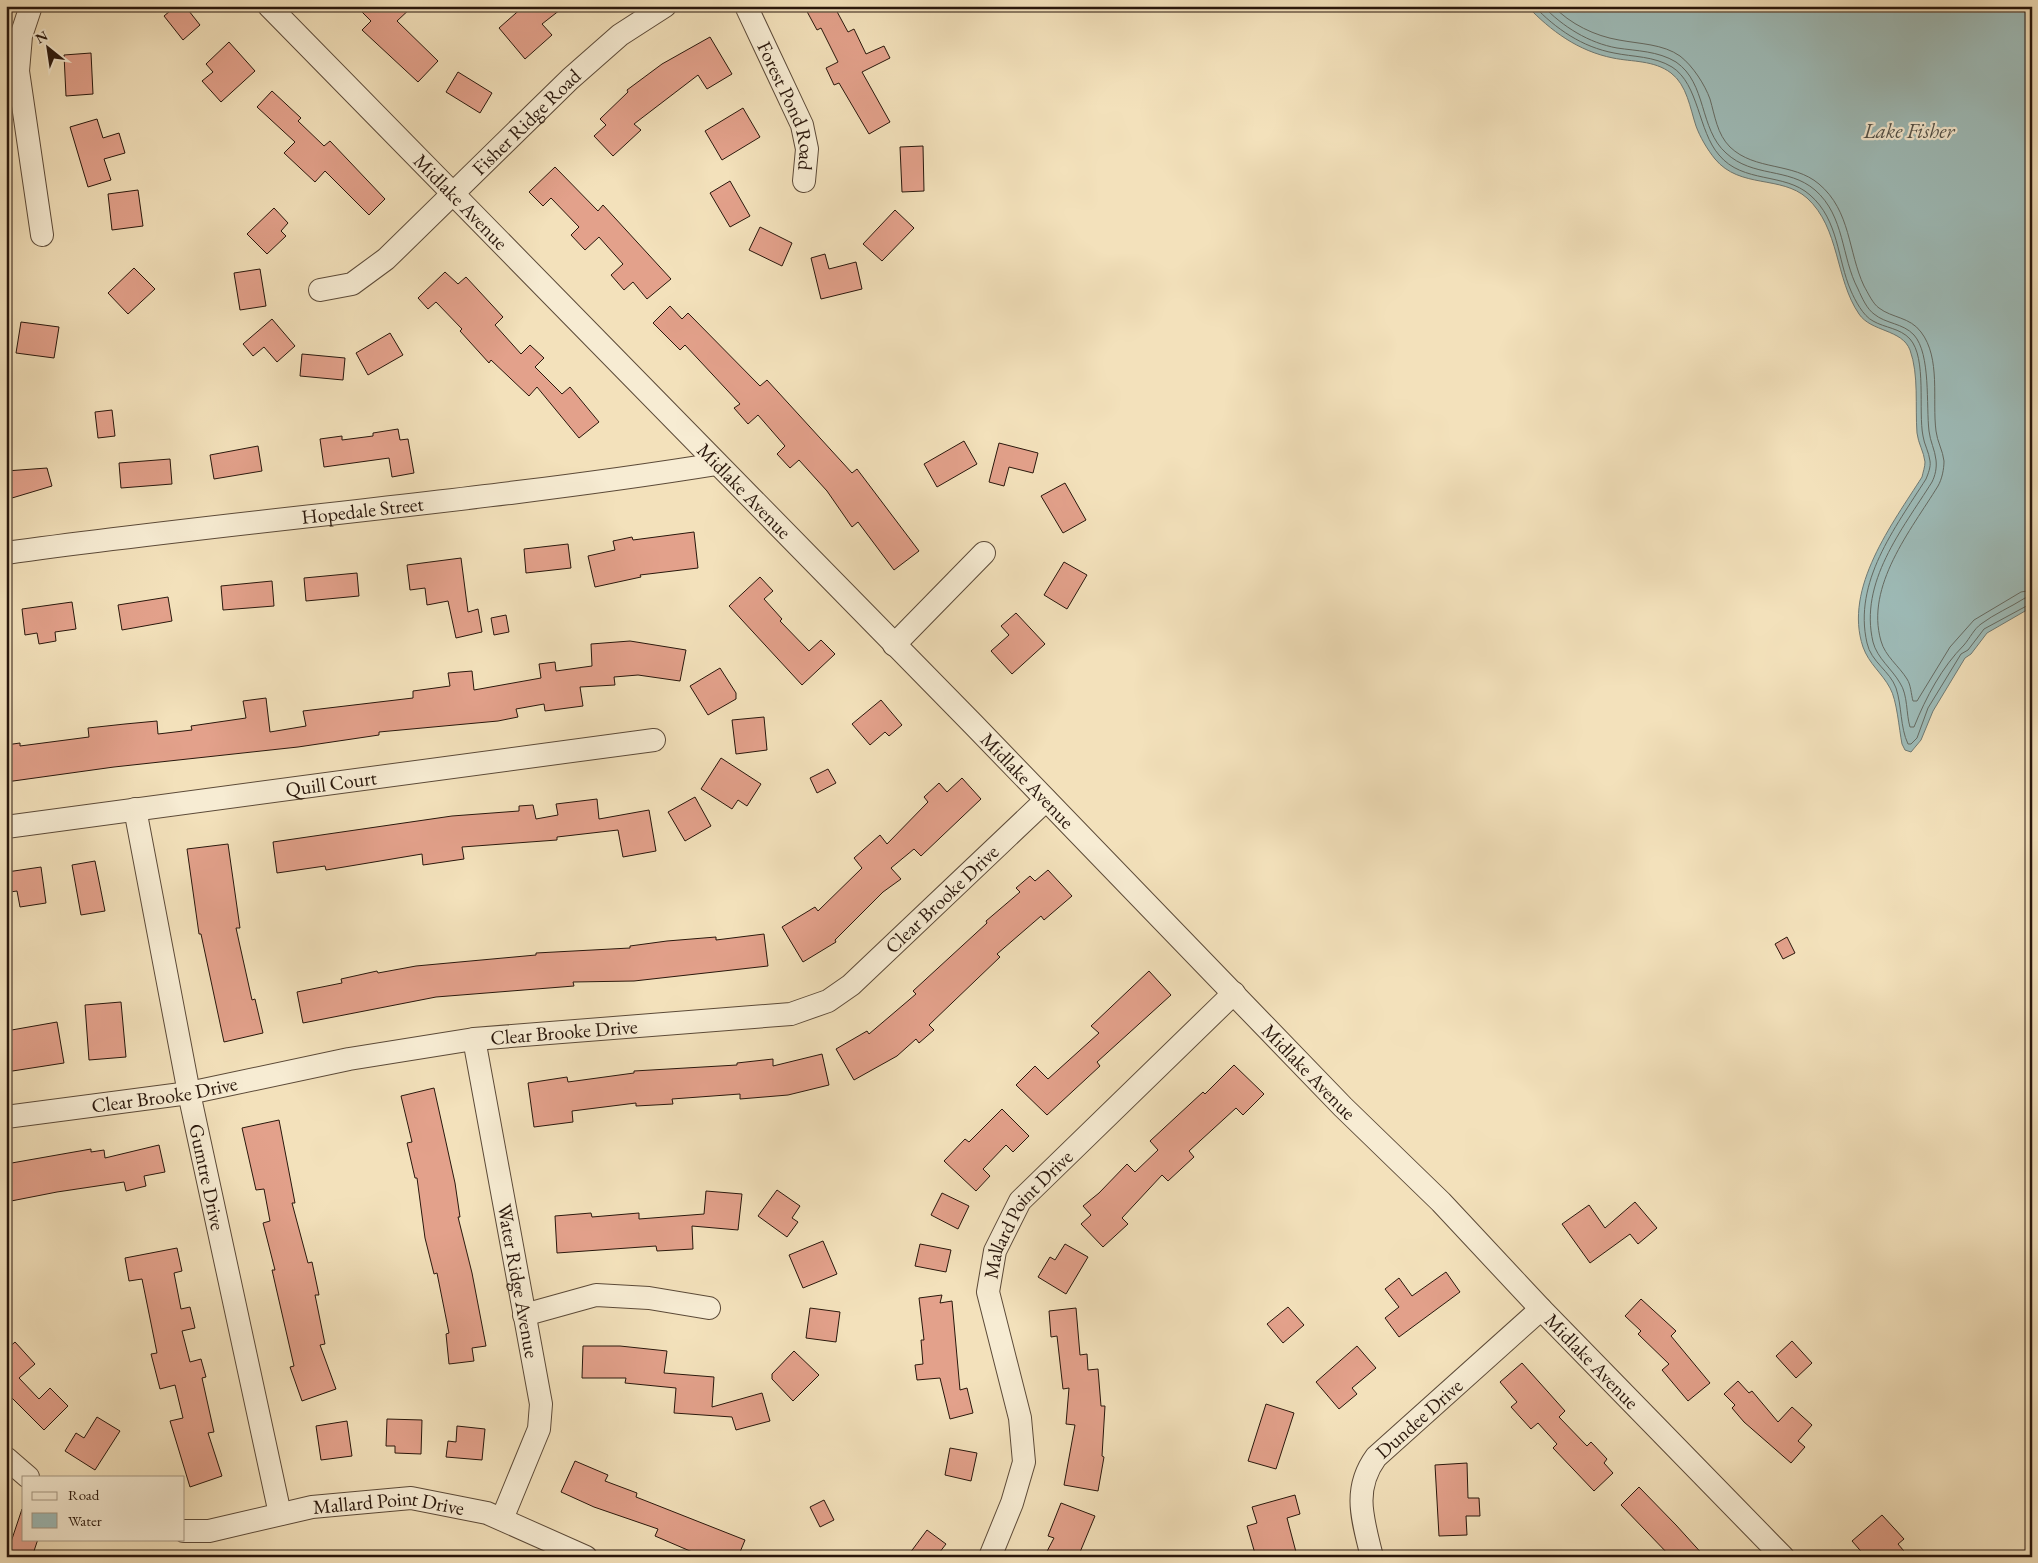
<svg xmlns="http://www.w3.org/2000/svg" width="2038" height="1563" font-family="'EB Garamond',serif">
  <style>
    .water { fill: #9ebcb9; stroke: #6f7a74 }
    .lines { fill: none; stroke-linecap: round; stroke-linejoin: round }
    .shore { stroke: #646a62; stroke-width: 1 }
    .building { fill: #e3a18b; stroke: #29170c }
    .minor-casing { stroke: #5c4a38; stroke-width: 24 }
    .minor { stroke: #f7ecd3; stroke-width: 22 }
    .labels { text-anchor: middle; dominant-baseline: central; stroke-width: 4.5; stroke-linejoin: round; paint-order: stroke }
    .street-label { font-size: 20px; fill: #29170c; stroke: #f7ecd3 }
    .water-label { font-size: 21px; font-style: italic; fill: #525149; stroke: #f7ecd3 }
  </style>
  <rect width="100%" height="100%" fill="#f3e1bb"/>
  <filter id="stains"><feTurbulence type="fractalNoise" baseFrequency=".004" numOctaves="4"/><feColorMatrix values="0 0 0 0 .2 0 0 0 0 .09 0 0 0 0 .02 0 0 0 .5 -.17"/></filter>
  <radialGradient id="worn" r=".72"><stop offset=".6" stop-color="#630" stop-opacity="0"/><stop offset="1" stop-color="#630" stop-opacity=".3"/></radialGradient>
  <path class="water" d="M 1527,6 L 2032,6 L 2032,607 L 1987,633 L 1971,654 L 1965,658 L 1933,711 L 1921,740 L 1911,752 L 1905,750 L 1902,744 C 1899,729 1897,700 1890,688 C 1882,673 1869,664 1863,647 C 1843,588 1893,523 1922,477 C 1923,472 1925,467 1925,462 C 1924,452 1918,443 1917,433 C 1915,406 1919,375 1910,350 C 1902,329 1871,332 1859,314 C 1835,279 1840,228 1807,198 C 1781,175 1740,189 1715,159 C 1707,149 1700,137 1696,126 C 1690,108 1687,85 1671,73 C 1654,60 1632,62 1613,58 C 1578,51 1551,31 1527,6 Z"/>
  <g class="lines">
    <path class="shore" d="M 1534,6 C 1556,29 1582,47 1614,53 C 1633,57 1654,56 1672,67 C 1699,84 1698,131 1719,155 C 1743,184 1784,172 1810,195 C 1839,220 1837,259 1851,291 C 1855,300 1863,316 1873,321 C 1885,328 1900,328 1910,339 C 1927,358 1918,411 1923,436 C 1924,444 1929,452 1930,461 C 1931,467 1928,474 1926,479 C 1895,528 1853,582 1867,643 C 1871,662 1890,671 1896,688 C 1902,706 1900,727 1908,744 L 1911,744 L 1917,738 L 1928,708 L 1961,654 L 1968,650 L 1984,629 L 2032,603
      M 1543,6 C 1563,27 1589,43 1617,48 C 1637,51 1658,51 1676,62 C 1707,83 1699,129 1726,153 C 1753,178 1788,167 1815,190 C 1845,216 1841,257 1858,289 C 1862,298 1867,309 1874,314 C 1886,324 1903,323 1914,335 C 1931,354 1926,406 1929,431 C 1930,441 1935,450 1936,460 C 1937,468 1935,476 1932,482 C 1902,530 1859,582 1873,642 C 1877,658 1892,669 1900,683 C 1908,695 1906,714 1910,727 L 1914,727 C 1926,697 1942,667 1964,645 C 1970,638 1974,629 1981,624 C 1994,614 2011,607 2025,598 L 2032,597
      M 1553,6 C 1570,24 1595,36 1619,40 C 1640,44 1663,44 1680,56 C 1693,66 1705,85 1710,99 C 1715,116 1717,134 1730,147 C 1755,171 1793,162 1819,184 C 1851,211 1848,252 1864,286 C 1868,293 1873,304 1879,308 C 1892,318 1910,317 1921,332 C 1941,358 1932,400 1936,431 C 1937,441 1943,451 1944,461 C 1944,469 1942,479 1938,486 C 1911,530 1865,586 1881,641 C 1885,656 1899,666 1907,679 C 1911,685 1911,694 1913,701 L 1917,701 L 1950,647 L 1974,620 L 2021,592 L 2032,590"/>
  </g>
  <path class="building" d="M 176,6 L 185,6 L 200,25 L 183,40 L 164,16 Z
    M 356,6 L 413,6 L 397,21 L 438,61 L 418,82 L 362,30 L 371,21 Z
    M 524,6 L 565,6 L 542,24 L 552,35 L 525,59 L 499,28 Z
    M 804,6 L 834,6 L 848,32 L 854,29 L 866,54 L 884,46 L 890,58 L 862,72 L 890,122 L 869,134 L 839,83 L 834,85 L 826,68 L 838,62 L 821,28 L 817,30 Z
    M 710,37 L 732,74 L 707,89 L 698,75 L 634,124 L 641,130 L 613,156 L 594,136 L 606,125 L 600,119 L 628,92 L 627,90 L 662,64 Z
    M 229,42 L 255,71 L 221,102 L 202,81 L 213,72 L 206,64 Z
    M 91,53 L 93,94 L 66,96 L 64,55 Z
    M 458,72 L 492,93 L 480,113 L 446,92 Z
    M 272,91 L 301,118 L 298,121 L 324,146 L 330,141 L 385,199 L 369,215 L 325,171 L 315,182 L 284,153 L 295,142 L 257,107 Z
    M 743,108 L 760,137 L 722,160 L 705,131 Z
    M 97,119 L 103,138 L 119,133 L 125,153 L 104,159 L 111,180 L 88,187 L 70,127 Z
    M 923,146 L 924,191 L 902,192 L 900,147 Z
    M 555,167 L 598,211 L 603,205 L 671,279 L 647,299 L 633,282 L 624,290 L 611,275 L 623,264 L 599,237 L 585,250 L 571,235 L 579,227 L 551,198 L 543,206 L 529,192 Z
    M 730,181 L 750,216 L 730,227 L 710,193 Z
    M 138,190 L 143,226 L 112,230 L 108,194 Z
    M 274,208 L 288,223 L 281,231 L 286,236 L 267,254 L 247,234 Z
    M 895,210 L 914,228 L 882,261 L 863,244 Z
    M 760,227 L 792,243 L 782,266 L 749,250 Z
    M 825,254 L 829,269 L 856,262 L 862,289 L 821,299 L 811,258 Z
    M 134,268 L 155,289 L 128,314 L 108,293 Z
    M 260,269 L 266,306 L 240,310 L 234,273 Z
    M 445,272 L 458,284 L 466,277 L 503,317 L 495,325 L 521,354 L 530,345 L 544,358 L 535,367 L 562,394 L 570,387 L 599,422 L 579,438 L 537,387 L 529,396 L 491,360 L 489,363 L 460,331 L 462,329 L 436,302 L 428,309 L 418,298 Z
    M 670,306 L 682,319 L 688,313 L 760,386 L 767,380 L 852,473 L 857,469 L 919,551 L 894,570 L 858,522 L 852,527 L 827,491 L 799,460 L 790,468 L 777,454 L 785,446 L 758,415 L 748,424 L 734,408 L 740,404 L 685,345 L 680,350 L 653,323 Z
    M 272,319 L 295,346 L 277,362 L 264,347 L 253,356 L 243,344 Z
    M 21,322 L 59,327 L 54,358 L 16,353 Z
    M 390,333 L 403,355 L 368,375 L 356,353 Z
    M 302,354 L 345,358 L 343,380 L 300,376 Z
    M 112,410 L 115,436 L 98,438 L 95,412 Z
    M 398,429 L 400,440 L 408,439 L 414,473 L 392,477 L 389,458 L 324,467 L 320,439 L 342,436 L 342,440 L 373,436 L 373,433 Z
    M 964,441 L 977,464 L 937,487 L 924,464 Z
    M 999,443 L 1038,453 L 1033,473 L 1009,467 L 1004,486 L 989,482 Z
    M 258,446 L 262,471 L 214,479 L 210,455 Z
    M 170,459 L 172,484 L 121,488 L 119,463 Z
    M 47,468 L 52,486 L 12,498 L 6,481 L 6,471 Z
    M 1065,483 L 1086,520 L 1063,533 L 1041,496 Z
    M 694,532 L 698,568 L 640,575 L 641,577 L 595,587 L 588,556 L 615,550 L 613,541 L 632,537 L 633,540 Z
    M 568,544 L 571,568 L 526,573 L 524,549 Z
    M 461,558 L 468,612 L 478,609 L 482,632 L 456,638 L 448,601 L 427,605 L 425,588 L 410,590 L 407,565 Z
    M 1064,562 L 1087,575 L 1067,609 L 1044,595 Z
    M 357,573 L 359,596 L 306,601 L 304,578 Z
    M 760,577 L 773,591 L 764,599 L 782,619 L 780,621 L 809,651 L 821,640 L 835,654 L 802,685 L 729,606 Z
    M 272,581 L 274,606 L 223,610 L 221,586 Z
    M 168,597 L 172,621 L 122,630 L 118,605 Z
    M 72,602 L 76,629 L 55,632 L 56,641 L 39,644 L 37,633 L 25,635 L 22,609 Z
    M 1016,613 L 1045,644 L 1012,674 L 991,651 L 1009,635 L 1001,626 Z
    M 506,615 L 509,632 L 494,635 L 491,618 Z
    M 630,641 L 686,650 L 680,681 L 638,675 L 614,677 L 615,685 L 580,687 L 583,706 L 545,711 L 544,704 L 516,709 L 518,717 L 498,721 L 379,732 L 379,735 L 298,747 L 114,767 L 6,782 L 6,745 L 20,743 L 20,746 L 89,737 L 88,728 L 125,724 L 157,721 L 158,734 L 192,730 L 191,726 L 246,718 L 243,701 L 266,698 L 270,732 L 306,726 L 303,711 L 413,698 L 413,691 L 450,686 L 448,673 L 472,671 L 474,690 L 541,678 L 539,664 L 555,662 L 556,671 L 592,666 L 591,644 Z
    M 720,668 L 736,693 L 736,699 L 708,715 L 690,686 Z
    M 881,700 L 902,725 L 889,736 L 885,732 L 870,745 L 852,724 Z
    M 764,717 L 767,750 L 736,754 L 732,720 Z
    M 721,758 L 761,784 L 747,806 L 738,800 L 732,809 L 701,789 Z
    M 828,769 L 836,783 L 817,793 L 810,778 Z
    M 962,778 L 981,799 L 921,856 L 914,849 L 891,868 L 901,879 L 883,892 L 835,940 L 836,942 L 803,962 L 782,927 L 815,907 L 818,911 L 862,868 L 854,858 L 880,835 L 887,844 L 928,802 L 924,797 L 939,783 L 947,792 Z
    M 695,797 L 711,826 L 685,841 L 668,812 Z
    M 597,799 L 599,819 L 649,810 L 656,851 L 623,857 L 618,830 L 557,837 L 557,840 L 462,847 L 464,859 L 423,865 L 422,854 L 326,870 L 325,866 L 277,873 L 273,842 L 452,816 L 519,811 L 519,806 L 533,805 L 536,819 L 558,815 L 556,804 Z
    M 228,844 L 240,928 L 236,928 L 252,1000 L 255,999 L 263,1033 L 224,1042 L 201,934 L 199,934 L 187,849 Z
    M 95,861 L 105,911 L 81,915 L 72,865 Z
    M 41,867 L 46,903 L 20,907 L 17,891 L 10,892 L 7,872 Z
    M 1048,870 L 1072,896 L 1044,920 L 1041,916 L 997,954 L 1000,957 L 929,1025 L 934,1030 L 919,1043 L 916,1039 L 897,1056 L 854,1080 L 836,1049 L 867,1031 L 869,1034 L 916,994 L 913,991 L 987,923 L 986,921 L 1020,892 L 1016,888 L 1030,876 L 1035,881 Z
    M 764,934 L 768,966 L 634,981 L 573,982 L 574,986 L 436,997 L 303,1023 L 297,992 L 342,983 L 341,979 L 377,971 L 378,973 L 416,966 L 536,955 L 536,953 L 630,948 L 630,946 L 667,941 L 716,937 L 716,940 Z
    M 1787,937 L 1795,953 L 1783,959 L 1775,944 Z
    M 1149,971 L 1171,995 L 1097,1062 L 1100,1066 L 1047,1115 L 1016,1085 L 1035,1066 L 1048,1079 L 1099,1033 L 1091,1026 Z
    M 121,1002 L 126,1057 L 89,1060 L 85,1005 Z
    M 57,1022 L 64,1063 L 6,1072 L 6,1031 Z
    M 822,1054 L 829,1085 L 788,1095 L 740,1099 L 740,1094 L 672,1099 L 673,1104 L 636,1106 L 636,1103 L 572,1111 L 573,1122 L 534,1127 L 528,1083 L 567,1077 L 568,1082 L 634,1073 L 634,1071 L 737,1065 L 737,1063 L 773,1059 L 773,1066 Z
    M 1234,1065 L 1264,1094 L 1243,1115 L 1236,1108 L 1189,1151 L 1194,1157 L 1168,1181 L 1162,1175 L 1122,1218 L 1128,1224 L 1103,1247 L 1081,1224 L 1091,1215 L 1083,1206 L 1099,1193 L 1127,1164 L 1135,1172 L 1158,1150 L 1150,1141 L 1203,1092 L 1205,1094 Z
    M 434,1088 L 455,1183 L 460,1217 L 458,1217 L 472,1273 L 486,1346 L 472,1348 L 474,1361 L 449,1364 L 446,1334 L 449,1333 L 437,1273 L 434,1274 L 425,1238 L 417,1178 L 415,1178 L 407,1143 L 412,1142 L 401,1096 Z
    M 1002,1109 L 1029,1136 L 1013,1152 L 1006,1145 L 983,1169 L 990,1176 L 976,1191 L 944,1161 L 965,1139 L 969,1142 Z
    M 279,1120 L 295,1203 L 292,1203 L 308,1263 L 312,1262 L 319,1295 L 315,1295 L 325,1344 L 320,1345 L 336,1389 L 302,1401 L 290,1367 L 294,1366 L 272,1270 L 275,1270 L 263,1223 L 270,1221 L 264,1189 L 256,1190 L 242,1128 Z
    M 159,1145 L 165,1172 L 144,1176 L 146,1186 L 126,1191 L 124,1182 L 57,1192 L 6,1202 L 6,1164 L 91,1149 L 91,1152 L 104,1150 L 105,1158 Z
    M 777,1190 L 800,1206 L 792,1218 L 798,1222 L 787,1237 L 758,1216 Z
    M 706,1191 L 742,1194 L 738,1230 L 692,1226 L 693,1249 L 657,1251 L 656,1246 L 557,1253 L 555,1216 L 591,1213 L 592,1217 L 639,1213 L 639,1219 L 704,1214 Z
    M 942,1193 L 969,1206 L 958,1229 L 931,1215 Z
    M 1635,1202 L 1657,1228 L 1638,1244 L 1630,1234 L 1590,1263 L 1562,1224 L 1589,1205 L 1605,1228 Z
    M 823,1241 L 837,1274 L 803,1288 L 789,1255 Z
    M 920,1244 L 951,1250 L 946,1272 L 915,1266 Z
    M 1065,1244 L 1088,1257 L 1066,1294 L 1038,1277 L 1050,1257 L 1055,1260 Z
    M 177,1248 L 182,1271 L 174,1273 L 181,1309 L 190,1307 L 195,1328 L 182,1331 L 190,1362 L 201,1359 L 206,1377 L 202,1378 L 214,1432 L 208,1433 L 222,1476 L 190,1487 L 170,1421 L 183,1418 L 175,1385 L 160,1389 L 151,1354 L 157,1353 L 142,1279 L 129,1281 L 125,1258 Z
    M 1446,1272 L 1460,1292 L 1399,1337 L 1385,1318 L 1399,1307 L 1385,1289 L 1399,1278 L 1412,1296 Z
    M 942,1295 L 940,1303 L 952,1301 L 960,1390 L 967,1388 L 973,1413 L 950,1419 L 940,1378 L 917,1380 L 915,1365 L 923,1364 L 921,1340 L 924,1340 L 919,1298 Z
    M 1641,1299 L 1676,1331 L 1671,1336 L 1710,1383 L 1688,1401 L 1662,1370 L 1669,1364 L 1638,1334 L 1641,1331 L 1625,1316 Z
    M 1288,1307 L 1304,1325 L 1283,1343 L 1267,1324 Z
    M 810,1308 L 840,1312 L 836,1342 L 806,1338 Z
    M 1076,1308 L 1080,1355 L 1087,1354 L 1088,1370 L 1098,1369 L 1101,1406 L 1105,1406 L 1102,1456 L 1104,1457 L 1098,1491 L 1064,1485 L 1075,1425 L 1066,1424 L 1069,1388 L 1063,1389 L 1057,1336 L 1051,1337 L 1049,1311 Z
    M 1792,1341 L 1812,1363 L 1796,1378 L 1776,1356 Z
    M 15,1342 L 35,1364 L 19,1378 L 39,1399 L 50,1388 L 68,1406 L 44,1430 L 6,1392 L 6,1350 Z
    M 583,1346 L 620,1346 L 667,1351 L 664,1373 L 714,1377 L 712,1407 L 762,1393 L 770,1421 L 736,1430 L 732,1417 L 674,1413 L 676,1388 L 625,1383 L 626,1378 L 582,1378 Z
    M 1357,1346 L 1376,1368 L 1352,1388 L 1357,1394 L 1339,1409 L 1316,1382 Z
    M 794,1351 L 819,1375 L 793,1401 L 772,1379 L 772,1374 Z
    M 1522,1363 L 1565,1411 L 1559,1417 L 1587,1446 L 1591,1442 L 1607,1459 L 1604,1463 L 1613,1473 L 1594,1491 L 1553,1448 L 1557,1444 L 1538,1423 L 1531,1429 L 1511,1407 L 1517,1402 L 1500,1382 Z
    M 1738,1381 L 1749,1393 L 1752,1391 L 1778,1422 L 1792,1407 L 1812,1425 L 1798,1441 L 1805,1447 L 1791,1463 L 1744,1422 L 1732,1408 L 1735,1405 L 1724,1394 Z
    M 1266,1404 L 1294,1413 L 1276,1469 L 1248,1461 Z
    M 97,1417 L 120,1431 L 95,1470 L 65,1451 L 76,1433 L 84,1438 Z
    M 387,1419 L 422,1420 L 421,1454 L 395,1453 L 395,1446 L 386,1446 Z
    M 347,1421 L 352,1456 L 321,1460 L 316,1426 Z
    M 457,1426 L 485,1429 L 482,1460 L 446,1457 L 448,1441 L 456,1442 Z
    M 950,1448 L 977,1453 L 971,1481 L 945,1475 Z
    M 575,1461 L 608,1475 L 605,1481 L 637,1493 L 636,1497 L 745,1540 L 738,1557 L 704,1557 L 655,1536 L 658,1529 L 594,1507 L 561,1492 Z
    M 1467,1463 L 1468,1498 L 1479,1498 L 1480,1516 L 1466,1516 L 1467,1535 L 1439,1536 L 1435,1465 Z
    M 1639,1487 L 1676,1525 L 1705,1557 L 1671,1557 L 1621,1505 Z
    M 1295,1495 L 1300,1514 L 1287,1518 L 1296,1552 L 1280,1557 L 1256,1557 L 1247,1526 L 1257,1523 L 1252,1507 Z
    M 824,1500 L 834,1520 L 820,1527 L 810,1507 Z
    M 1061,1503 L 1095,1516 L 1078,1557 L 1044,1557 L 1054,1538 L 1048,1536 Z
    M 22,1509 L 24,1539 L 38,1539 L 32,1557 L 6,1557 Z
    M 1882,1515 L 1904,1539 L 1898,1544 L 1909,1557 L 1866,1557 L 1852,1541 Z
    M 927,1530 L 946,1544 L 936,1557 L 907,1557 Z"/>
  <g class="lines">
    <g class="minor-casing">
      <g id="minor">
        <path d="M 31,6 L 21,36 L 18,71 L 42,235"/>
        <path id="s1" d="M 269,6 L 973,724 L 1343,1107 L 1441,1202 L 1541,1309 L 1783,1557"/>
        <path id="s2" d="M 746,6 L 802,125 L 807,149 L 804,181"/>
        <path id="s3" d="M 320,290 L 352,284 L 386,259 L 570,79 L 620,35 L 665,6"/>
        <path id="s4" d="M 6,553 C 243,520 481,502 717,464"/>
        <path d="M 894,645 L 984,553"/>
        <path id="s5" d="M 135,809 L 189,1093 L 280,1514"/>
        <path id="s6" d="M 6,827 L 654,740"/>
        <path id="s7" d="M 474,1039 L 541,1404 L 539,1429 L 502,1519"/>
        <path id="s8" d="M 6,1117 L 189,1093 L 349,1059 L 474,1039 L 791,1014 L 828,1001 L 851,985 L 1046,800"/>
        <path d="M 524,1315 L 596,1295 L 649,1298 L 709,1308"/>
        <path d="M 6,1458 L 28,1477"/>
        <path id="s9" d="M 184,1531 L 209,1531 L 312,1507 L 411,1498 L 487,1513 L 586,1557"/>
        <path id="s10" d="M 990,1557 L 1012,1503 L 1024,1462 L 1020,1418 L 988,1292 L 995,1251 L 1020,1201 L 1234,993"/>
        <path id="s11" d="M 1372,1557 C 1363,1520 1352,1490 1376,1457 L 1541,1309"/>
      </g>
    </g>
    <use href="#minor" class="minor"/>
  </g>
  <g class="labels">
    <g class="street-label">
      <text stroke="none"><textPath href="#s2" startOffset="109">Forest Pond Road</textPath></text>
      <text stroke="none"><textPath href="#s3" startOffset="271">Fisher Ridge Road</textPath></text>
      <text stroke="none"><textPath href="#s1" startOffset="274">Midlake Avenue</textPath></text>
      <text stroke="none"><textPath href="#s1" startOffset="679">Midlake Avenue</textPath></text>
      <text stroke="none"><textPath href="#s4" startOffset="359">Hopedale Street</textPath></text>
      <text stroke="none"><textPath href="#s1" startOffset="1084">Midlake Avenue</textPath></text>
      <text stroke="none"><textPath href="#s6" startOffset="328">Quill Court</textPath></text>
      <text stroke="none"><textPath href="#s8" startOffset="985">Clear Brooke Drive</textPath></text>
      <text stroke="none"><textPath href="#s8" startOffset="565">Clear Brooke Drive</textPath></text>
      <text stroke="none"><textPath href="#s1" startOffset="1489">Midlake Avenue</textPath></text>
      <text stroke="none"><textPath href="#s8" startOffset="160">Clear Brooke Drive</textPath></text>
      <text stroke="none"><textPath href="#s5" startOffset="375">Gumtre Drive</textPath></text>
      <text stroke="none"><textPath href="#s10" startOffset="365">Mallard Point Drive</textPath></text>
      <text stroke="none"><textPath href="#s7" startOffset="246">Water Ridge Avenue</textPath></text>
      <text stroke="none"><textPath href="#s1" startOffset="1894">Midlake Avenue</textPath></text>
      <text stroke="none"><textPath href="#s11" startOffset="162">Dundee Drive</textPath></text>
      <text stroke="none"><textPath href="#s9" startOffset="208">Mallard Point Drive</textPath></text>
    </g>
    <g class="water-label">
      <text x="1909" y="130">Lake Fisher</text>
    </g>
  </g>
  <rect width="2038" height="1563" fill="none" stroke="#f3e1bb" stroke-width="25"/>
  <rect x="8" y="8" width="2023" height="1548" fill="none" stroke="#29170c" stroke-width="2.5"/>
  <rect x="12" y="12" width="2013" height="1538" fill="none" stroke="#29170c"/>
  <rect x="22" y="1476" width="162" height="65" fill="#f7ecd3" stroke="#a59783"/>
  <rect x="32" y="1492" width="25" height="8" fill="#f7ecd3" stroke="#a59783"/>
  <text x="68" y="1500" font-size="15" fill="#29170c">Road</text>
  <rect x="32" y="1513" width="25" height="15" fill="#9ebcb9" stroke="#a59783"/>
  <text x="68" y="1526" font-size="15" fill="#29170c">Water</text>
  <g transform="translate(48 48) rotate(330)" stroke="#f7ecd3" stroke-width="4" paint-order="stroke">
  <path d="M0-4L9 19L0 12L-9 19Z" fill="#29170c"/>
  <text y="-8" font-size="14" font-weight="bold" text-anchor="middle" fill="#29170c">N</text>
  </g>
  <rect width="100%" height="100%" filter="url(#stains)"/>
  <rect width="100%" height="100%" fill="url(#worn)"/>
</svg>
